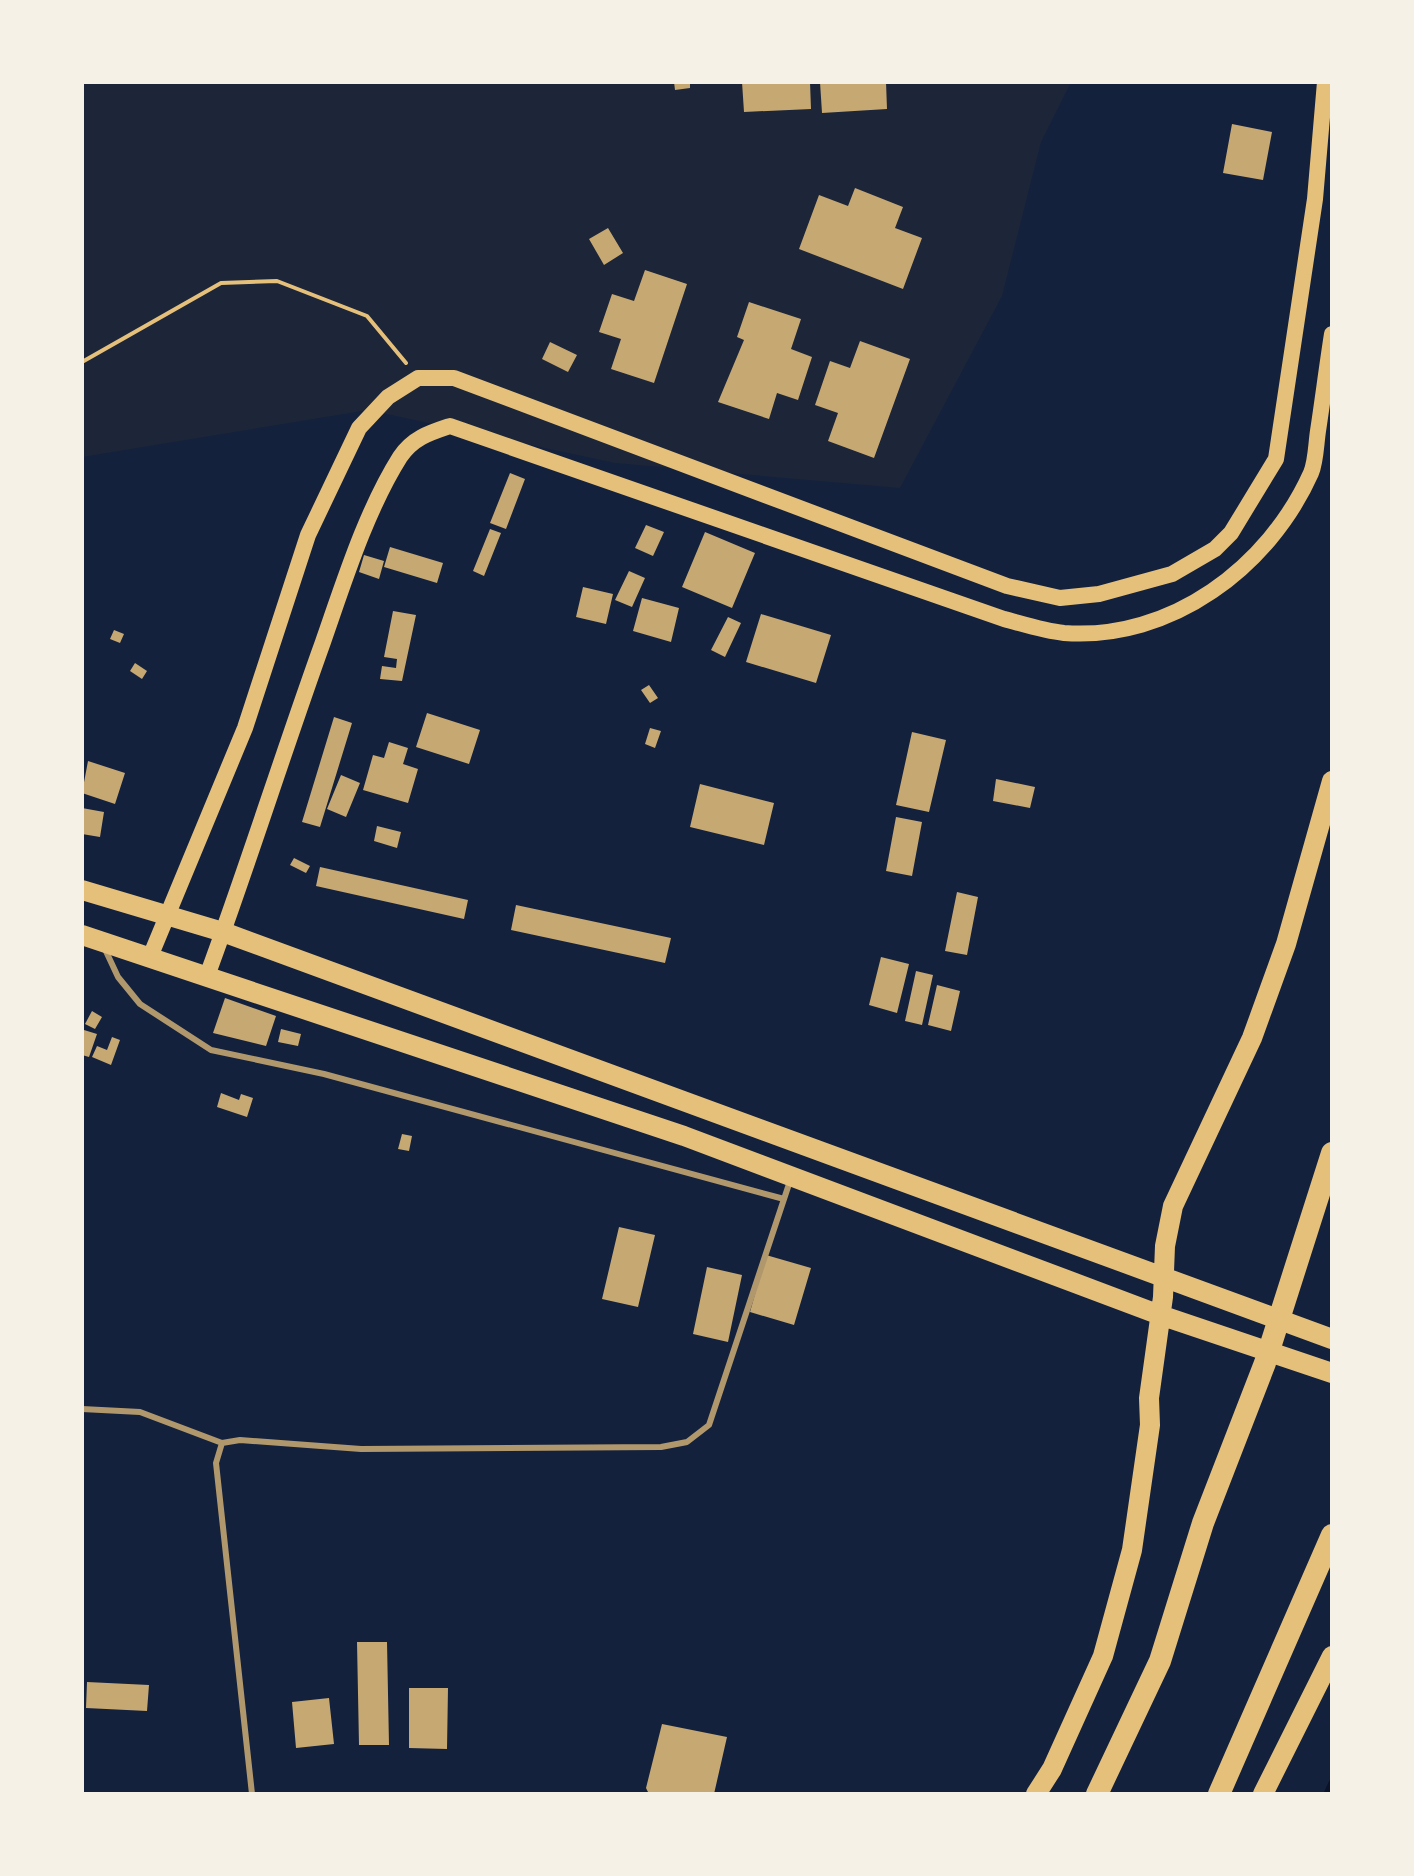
<svg xmlns="http://www.w3.org/2000/svg" width="1414" height="1876" font-family="'Nunito Sans',sans-serif">
  <style>
    .green { fill: #1d2539 }
    .lines { fill: none; stroke-linecap: round; stroke-linejoin: round }
    .stream { stroke: #0b132b; stroke-width: 7 }
    .building { fill: #c6a872 }
    .path { stroke: #e5c07b; stroke-width: 4 }
    .service { stroke: #b1986c; stroke-width: 6 }
    .secondary { stroke: #e5c07b; stroke-width: 16 }
    .primary { stroke: #e5c07b; stroke-width: 20 }
    .trunk { stroke: #e5c07b; stroke-width: 22 }
  </style>
  <rect width="100%" height="100%" fill="#14213d"/>
  <path class="green" d="M 82,82 L 1071,82 L 1041,142 L 1002,296 L 900,488 L 615,463 L 368,410 L 82,457 Z"/>
  <g class="lines">
    <path class="stream" d="M 1327,1794 L 1332,1783"/>
  </g>
  <path class="building" d="M 674,82 L 690,82 L 690,88 L 675,90 Z
    M 742,82 L 810,82 L 811,109 L 744,112 Z
    M 820,82 L 886,82 L 887,109 L 822,113 Z
    M 1232,124 L 1272,132 L 1263,180 L 1223,173 Z
    M 855,188 L 903,207 L 895,228 L 922,238 L 903,289 L 799,249 L 819,195 L 848,206 Z
    M 608,228 L 623,253 L 604,265 L 589,239 Z
    M 645,270 L 687,284 L 654,383 L 611,369 L 621,339 L 599,332 L 612,294 L 634,301 Z
    M 749,302 L 801,319 L 791,349 L 812,357 L 798,400 L 777,393 L 769,419 L 718,402 L 744,340 L 737,337 Z
    M 860,341 L 910,359 L 874,458 L 828,441 L 838,413 L 815,405 L 830,361 L 850,368 Z
    M 550,342 L 577,355 L 568,372 L 542,359 Z
    M 510,473 L 525,479 L 506,529 L 490,523 Z
    M 646,525 L 664,532 L 653,556 L 635,548 Z
    M 490,529 L 501,533 L 484,576 L 473,571 Z
    M 705,532 L 755,553 L 732,608 L 682,587 Z
    M 390,547 L 443,563 L 437,583 L 384,567 Z
    M 364,555 L 384,561 L 379,579 L 359,572 Z
    M 629,571 L 645,578 L 632,607 L 615,600 Z
    M 583,587 L 613,594 L 606,624 L 576,617 Z
    M 642,598 L 679,608 L 671,642 L 633,631 Z
    M 393,611 L 416,615 L 402,681 L 380,679 L 382,666 L 396,668 L 397,659 L 384,657 Z
    M 761,614 L 831,635 L 816,683 L 746,662 Z
    M 728,617 L 741,623 L 725,657 L 711,650 Z
    M 114,630 L 124,634 L 120,643 L 110,639 Z
    M 135,663 L 147,671 L 142,679 L 130,671 Z
    M 649,685 L 658,698 L 650,703 L 641,690 Z
    M 427,713 L 480,730 L 469,764 L 416,747 Z
    M 334,717 L 352,723 L 320,827 L 302,822 Z
    M 650,728 L 661,731 L 655,748 L 645,744 Z
    M 912,732 L 946,740 L 929,812 L 896,805 Z
    M 389,742 L 408,748 L 403,764 L 418,769 L 408,803 L 363,790 L 373,755 L 384,758 Z
    M 88,761 L 125,773 L 115,804 L 82,793 Z
    M 341,775 L 360,783 L 346,817 L 327,809 Z
    M 996,779 L 1035,787 L 1030,808 L 993,801 Z
    M 700,784 L 774,803 L 764,845 L 690,827 Z
    M 82,808 L 104,812 L 100,837 L 82,834 Z
    M 896,817 L 922,822 L 912,876 L 886,871 Z
    M 377,826 L 401,832 L 397,848 L 374,841 Z
    M 294,858 L 310,866 L 306,873 L 290,865 Z
    M 320,867 L 468,900 L 464,919 L 316,886 Z
    M 957,892 L 978,897 L 967,955 L 945,951 Z
    M 516,905 L 671,938 L 665,963 L 511,930 Z
    M 881,957 L 909,964 L 897,1013 L 869,1005 Z
    M 916,971 L 933,975 L 922,1025 L 905,1021 Z
    M 937,985 L 960,991 L 951,1031 L 928,1025 Z
    M 225,998 L 276,1016 L 266,1046 L 213,1033 Z
    M 92,1011 L 102,1017 L 95,1029 L 85,1024 Z
    M 281,1029 L 301,1034 L 298,1046 L 278,1042 Z
    M 84,1030 L 97,1034 L 89,1057 L 82,1055 Z
    M 112,1037 L 120,1040 L 111,1065 L 92,1057 L 97,1046 L 107,1050 Z
    M 221,1093 L 239,1100 L 241,1094 L 253,1098 L 247,1117 L 217,1107 Z
    M 402,1134 L 412,1136 L 409,1151 L 398,1149 Z
    M 619,1227 L 655,1235 L 638,1307 L 602,1299 Z
    M 766,1255 L 811,1268 L 794,1325 L 750,1312 Z
    M 707,1267 L 742,1275 L 728,1342 L 693,1334 Z
    M 357,1642 L 387,1642 L 389,1745 L 359,1745 Z
    M 87,1682 L 149,1685 L 147,1711 L 86,1708 Z
    M 409,1688 L 448,1688 L 447,1749 L 409,1748 Z
    M 329,1698 L 334,1744 L 296,1748 L 292,1702 Z
    M 662,1724 L 727,1737 L 714,1794 L 649,1794 L 646,1788 Z"/>
  <g class="lines">
    <path class="path" d="M 82,362 L 221,283 L 277,281 L 367,316 L 406,363"/>
    <path class="service" d="M 104,947 L 118,977 L 140,1004 L 211,1050 L 324,1074 L 784,1199
      M 82,1409 L 140,1412 L 222,1443
      M 252,1794 L 216,1463 L 222,1443 L 240,1440 L 361,1449 L 661,1447 L 687,1442 L 709,1425 L 790,1181"/>
    <path class="secondary" d="M 150,957 L 245,728 L 308,535 L 359,428 L 388,397 L 418,378 L 454,378 L 1007,586 L 1060,598 L 1099,594 L 1172,574 L 1215,549 L 1231,533 L 1276,459 L 1315,199 L 1325,82
      M 207,976 C 248,865 283,753 323,642 C 344,582 366,511 400,457 C 413,438 429,433 450,426 L 1004,619 C 1023,624 1044,631 1064,633 C 1171,641 1269,567 1311,473 C 1316,461 1316,444 1318,431 C 1323,398 1327,366 1332,334"/>
    <path class="primary" d="M 82,890 L 223,932 L 1332,1339
      M 82,935 L 684,1136 L 1160,1315 L 1332,1373
      M 1036,1794 L 1052,1769 L 1103,1656 L 1132,1550 L 1150,1425 L 1149,1398 L 1163,1297 L 1165,1246 L 1173,1206 L 1252,1038 L 1286,944 L 1332,781
      M 1263,1794 L 1332,1656"/>
    <path class="trunk" d="M 1097,1794 L 1160,1661 L 1203,1523 L 1265,1363 L 1332,1153
      M 1219,1794 L 1332,1535"/>
  </g>
  <rect width="1414" height="1876" fill="none" stroke="#f6f1e7" stroke-width="168"/>
</svg>
